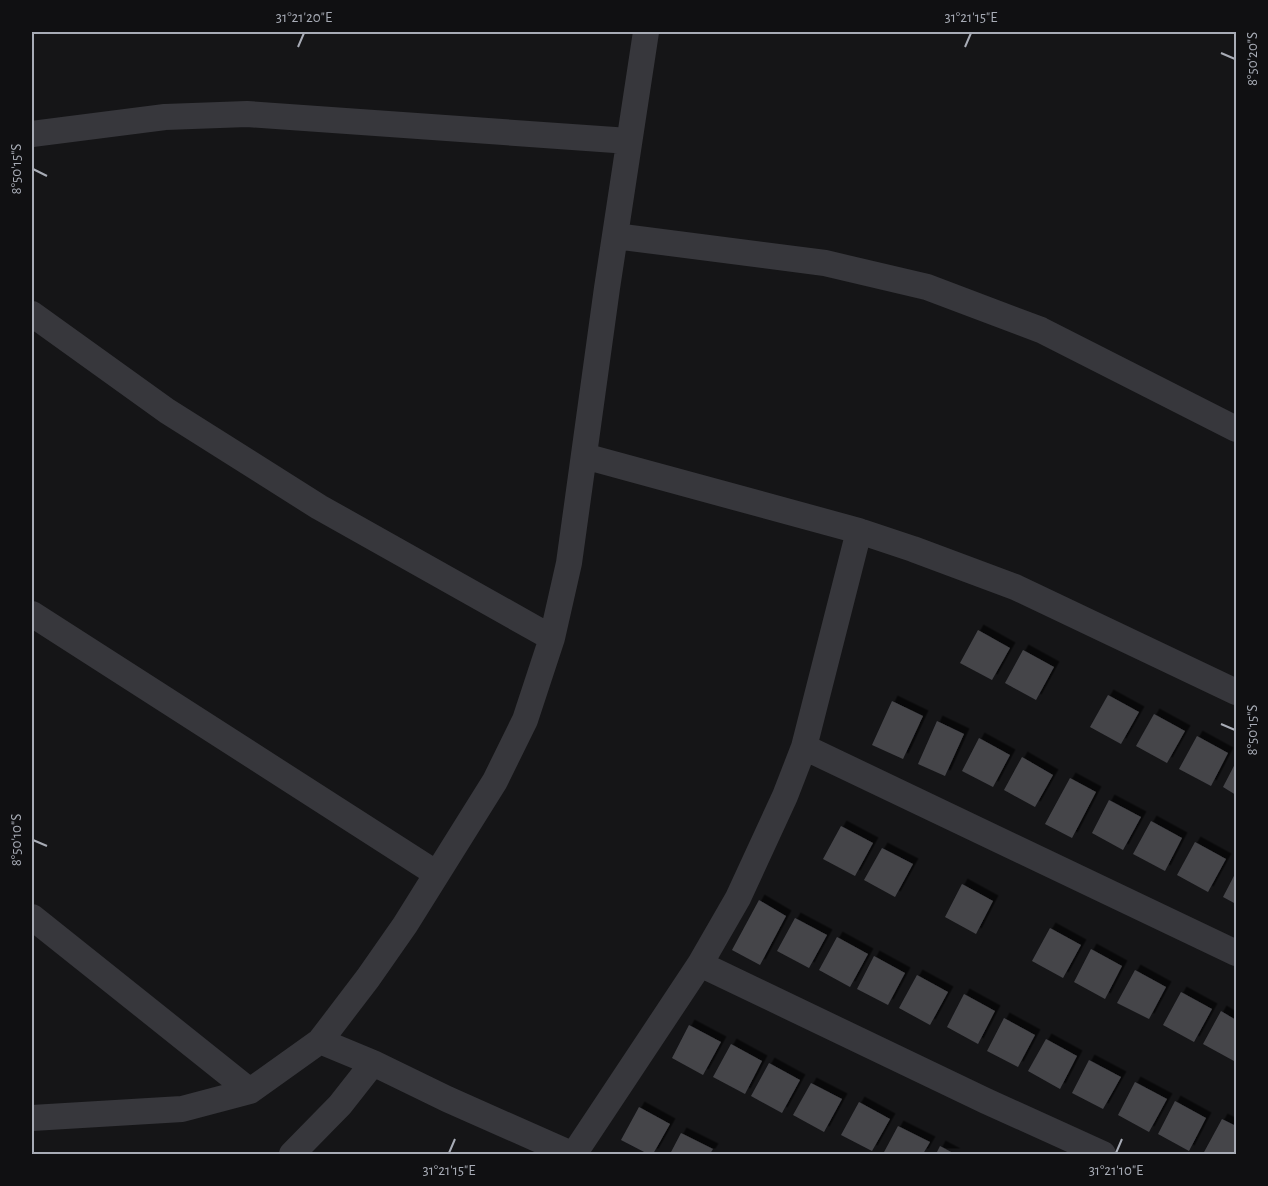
<svg xmlns="http://www.w3.org/2000/svg" width="1268" height="1186" font-family="'Alegreya Sans',sans-serif">
  <style>
    .building { fill: #45454a; filter: url(#shadow) }
    .lines { fill: none; stroke-linecap: round; stroke-linejoin: round }
    .street { stroke: #37373c; stroke-width: 26 }
    .ticks { fill: none; stroke: #a8acb6; stroke-width: 2 }
    .neatline { fill: none; stroke: #a8acb6; stroke-width: 2 }
    .ticks-label { font-size: 15px; text-anchor: middle; fill: #a8acb6 }
  </style>
  <defs>
    <filter id="shadow"><feDropShadow dx="5.5" dy="-5.5" stdDeviation="0" flood-color="#0009"/></filter>
  </defs>
  <rect width="100%" height="100%" fill="#151517"/>
  <path class="building" d="M 978,630 L 1010,648 L 992,680 L 960,663 Z
    M 1023,650 L 1054,667 L 1036,700 L 1005,683 Z
    M 1108,695 L 1139,712 L 1121,744 L 1090,727 Z
    M 892,701 L 923,716 L 903,759 L 872,745 Z
    M 1154,714 L 1185,731 L 1167,763 L 1136,746 Z
    M 937,721 L 964,734 L 945,776 L 918,764 Z
    M 1197,736 L 1228,753 L 1211,786 L 1179,769 Z
    M 979,738 L 1010,755 L 993,787 L 962,771 Z
    M 1022,757 L 1053,775 L 1035,807 L 1004,790 Z
    M 1236,762 L 1236,795 L 1223,787 Z
    M 1070,778 L 1096,792 L 1072,838 L 1045,824 Z
    M 1109,800 L 1141,817 L 1123,850 L 1092,833 Z
    M 1151,821 L 1182,838 L 1165,871 L 1133,854 Z
    M 841,826 L 873,843 L 855,876 L 823,859 Z
    M 1195,842 L 1226,859 L 1208,892 L 1177,875 Z
    M 882,848 L 913,864 L 895,897 L 864,880 Z
    M 1236,872 L 1236,904 L 1223,897 Z
    M 962,884 L 993,901 L 976,934 L 945,917 Z
    M 759,900 L 786,916 L 760,965 L 732,950 Z
    M 795,918 L 827,935 L 809,968 L 777,951 Z
    M 1050,928 L 1081,945 L 1063,978 L 1032,961 Z
    M 837,937 L 868,954 L 850,987 L 819,970 Z
    M 1091,949 L 1122,966 L 1105,999 L 1074,982 Z
    M 874,956 L 905,973 L 888,1005 L 857,989 Z
    M 1135,970 L 1166,987 L 1149,1019 L 1117,1003 Z
    M 917,975 L 948,992 L 930,1025 L 899,1008 Z
    M 1181,992 L 1212,1009 L 1194,1042 L 1163,1025 Z
    M 964,994 L 995,1011 L 978,1044 L 947,1027 Z
    M 1221,1011 L 1236,1020 L 1236,1056 L 1234,1061 L 1203,1044 Z
    M 1004,1018 L 1035,1035 L 1018,1067 L 987,1051 Z
    M 689,1025 L 721,1042 L 703,1075 L 672,1058 Z
    M 1046,1039 L 1077,1056 L 1060,1089 L 1028,1071 Z
    M 731,1044 L 762,1061 L 745,1094 L 713,1077 Z
    M 1089,1060 L 1121,1077 L 1103,1109 L 1072,1093 Z
    M 769,1063 L 800,1080 L 782,1113 L 751,1096 Z
    M 1135,1082 L 1167,1099 L 1149,1132 L 1118,1115 Z
    M 811,1083 L 842,1099 L 824,1132 L 793,1115 Z
    M 1175,1101 L 1206,1118 L 1189,1151 L 1158,1134 Z
    M 859,1102 L 890,1119 L 872,1151 L 841,1135 Z
    M 639,1107 L 670,1124 L 653,1154 L 648,1154 L 621,1140 Z
    M 1222,1119 L 1236,1126 L 1236,1154 L 1203,1154 Z
    M 898,1126 L 930,1142 L 923,1154 L 883,1154 Z
    M 681,1133 L 713,1149 L 710,1154 L 670,1154 Z
    M 940,1146 L 955,1154 L 936,1154 Z"/>
  <g class="lines">
    <path class="street" d="M 32,134 L 165,117 L 247,114 L 629,141
      M 615,236 L 825,263 L 927,287 L 1041,330 L 1236,429
      M 32,314 L 167,411 L 319,507 L 552,638
      M 584,456 L 859,531 L 913,549 L 1015,587 L 1236,692
      M 32,614 L 437,874
      M 804,747 L 1236,953
      M 32,917 L 250,1091
      M 700,964 L 986,1101 L 1103,1154
      M 320,1041 L 373,1063 L 447,1099 L 571,1154
      M 32,1118 L 182,1109 L 250,1091 L 320,1041 L 368,978 L 405,925 L 495,781 L 525,720 L 552,638 L 569,563 L 607,288 L 646,32
      M 292,1154 L 340,1105 L 373,1063
      M 574,1154 L 700,964 L 738,898 L 785,796 L 804,747 L 859,531"/>
  </g>
  <path class="ticks" d="M 298,47 L 304,33M 965,47 L 971,33M 1221,53 L 1235,59M 33,169 L 47,176M 1221,724 L 1235,730M 33,840 L 47,846M 449,1153 L 455,1139M 1116,1153 L 1122,1139"/>
  <rect width="1268" height="1186" fill="none" stroke="#101012" stroke-width="66"/>
  <rect x="33" y="33" width="1202" height="1120" class="neatline"/>
  <g class="ticks-label">
    <text x="304" y="22">31°21'20"E</text>
    <text x="971" y="22">31°21'15"E</text>
    <text transform="translate(1252 59) rotate(-90)" y="5">8°50'20"S</text>
    <text transform="translate(16 169) rotate(-90)" y="5">8°50'15"S</text>
    <text transform="translate(1252 730) rotate(-90)" y="5">8°50'15"S</text>
    <text transform="translate(16 840) rotate(-90)" y="5">8°50'10"S</text>
    <text x="449" y="1175">31°21'15"E</text>
    <text x="1116" y="1175">31°21'10"E</text>
  </g>
</svg>
